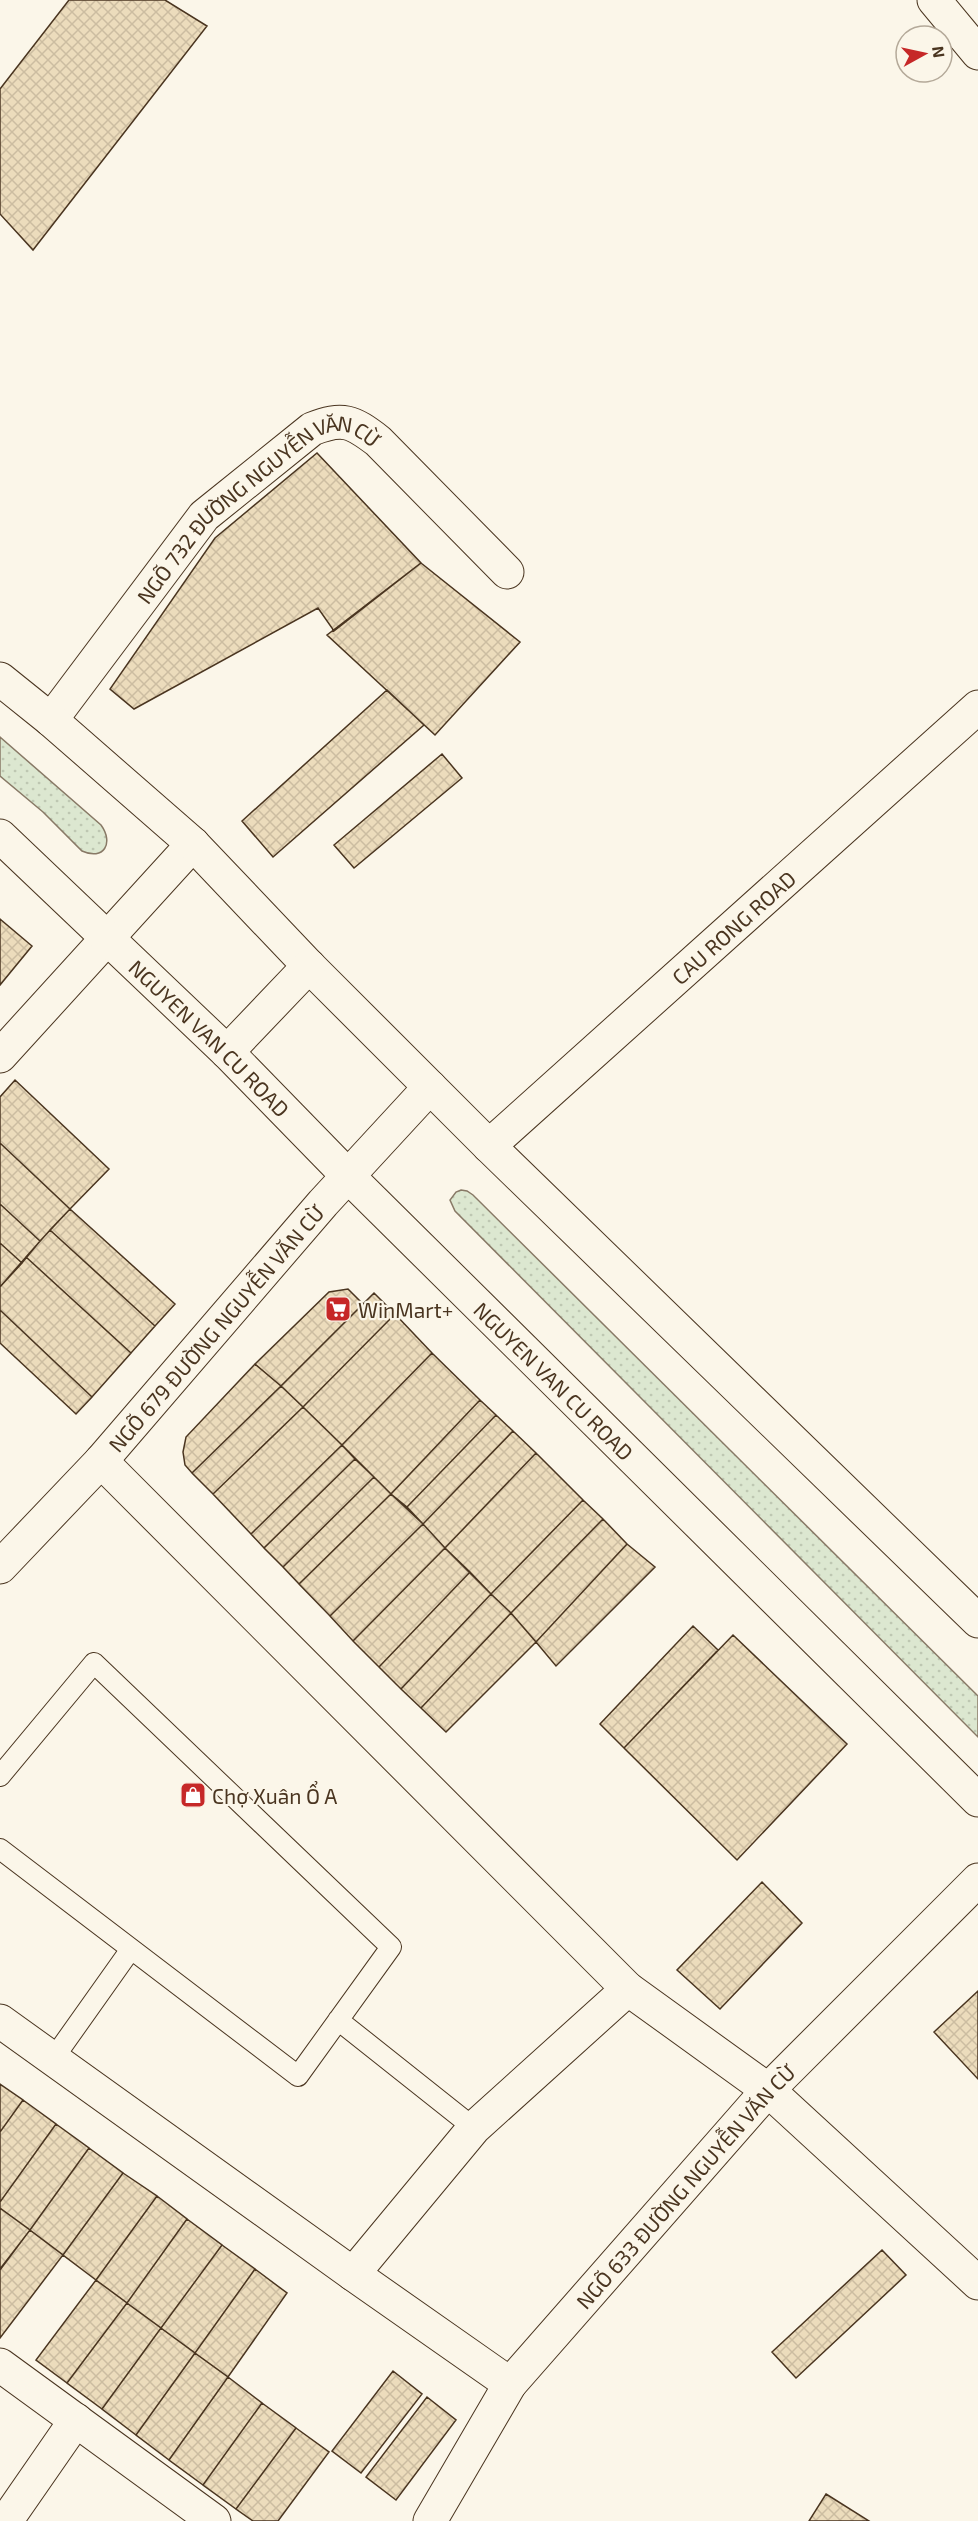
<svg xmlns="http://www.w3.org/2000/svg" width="978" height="2521" font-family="'Exo 2',sans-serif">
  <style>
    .grass { fill: url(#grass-dots); stroke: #887966; stroke-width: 1.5 }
    .building { fill: url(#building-cross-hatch); stroke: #4a3520; stroke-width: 1.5 }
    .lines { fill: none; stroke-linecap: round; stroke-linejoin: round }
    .lane-casing { stroke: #4a3520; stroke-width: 22 }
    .street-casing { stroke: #4a3520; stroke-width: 35 }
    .secondary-casing { stroke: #4a3520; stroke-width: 35 }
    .primary-casing { stroke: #4a3520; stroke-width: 35 }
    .lane { stroke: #fbf6e9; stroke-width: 20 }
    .street { stroke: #fbf6e9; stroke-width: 33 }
    .secondary { stroke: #fbf6e9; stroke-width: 33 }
    .primary { stroke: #fbf6e9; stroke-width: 33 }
    .labels { text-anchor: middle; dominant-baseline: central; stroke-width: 4.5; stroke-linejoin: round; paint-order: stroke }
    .street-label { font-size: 21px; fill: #4a3520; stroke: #fbf6e9 }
    .poi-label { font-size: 21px; fill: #4a3520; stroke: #fbf6e9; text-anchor: start }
  </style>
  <defs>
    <pattern id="grass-dots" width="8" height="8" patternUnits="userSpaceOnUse" patternTransform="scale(1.5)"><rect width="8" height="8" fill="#dce7d0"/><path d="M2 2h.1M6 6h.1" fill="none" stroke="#bec7b2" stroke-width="1.8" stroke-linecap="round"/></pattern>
    <pattern id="building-cross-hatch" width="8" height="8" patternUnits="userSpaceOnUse" patternTransform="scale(1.5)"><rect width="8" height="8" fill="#ecdcbc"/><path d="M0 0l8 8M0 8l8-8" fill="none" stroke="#ccbda1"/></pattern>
  </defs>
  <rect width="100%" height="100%" fill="#fbf6e9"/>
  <path class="grass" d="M 0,737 L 101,825 C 114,843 104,861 82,851 L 43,812 L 0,776 Z
    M 461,1190 L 467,1191 L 473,1195 L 978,1696 L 978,1737 L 455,1211 L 450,1200 L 456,1192 Z"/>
  <path class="building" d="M 69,0 L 165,0 L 207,26 L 33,250 L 0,214 L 0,89 Z
    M 317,453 L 421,563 L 334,631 L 318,608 L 134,709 L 110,689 L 215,538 Z
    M 421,563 L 520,642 L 435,735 L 327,635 Z
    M 387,690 L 424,725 L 273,857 L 242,821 Z
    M 442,754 L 462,778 L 354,868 L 334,845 Z
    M 0,919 L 32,946 L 0,985 Z
    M 15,1080 L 109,1169 L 70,1209 L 0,1143 L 0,1097 Z
    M 0,1143 L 70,1209 L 40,1241 L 0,1204 Z
    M 0,1204 L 40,1241 L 22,1263 L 0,1243 Z
    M 70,1209 L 175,1304 L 155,1326 L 50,1230 Z
    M 50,1230 L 155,1326 L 131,1353 L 26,1257 Z
    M 0,1243 L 22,1263 L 0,1287 Z
    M 26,1257 L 131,1353 L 92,1397 L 0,1310 L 0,1287 Z
    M 348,1289 L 363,1304 L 281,1386 L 255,1364 L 329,1292 Z
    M 374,1293 L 395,1314 L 303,1407 L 281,1386 Z
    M 0,1310 L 92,1397 L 76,1414 L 0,1343 Z
    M 395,1314 L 432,1353 L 342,1445 L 303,1407 Z
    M 432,1353 L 480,1400 L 391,1494 L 342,1445 Z
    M 255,1364 L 281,1386 L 192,1473 L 185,1465 L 183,1452 L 186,1437 Z
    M 281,1386 L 303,1407 L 213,1494 L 192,1473 Z
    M 480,1400 L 496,1415 L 407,1507 L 391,1494 Z
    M 303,1407 L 342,1445 L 251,1534 L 213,1494 Z
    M 496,1415 L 513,1431 L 423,1524 L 407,1507 Z
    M 513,1431 L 536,1453 L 445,1548 L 423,1524 Z
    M 342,1445 L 355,1459 L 264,1548 L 251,1534 Z
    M 536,1453 L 583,1500 L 491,1594 L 445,1548 Z
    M 355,1459 L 374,1477 L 283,1567 L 264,1548 Z
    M 374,1477 L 391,1494 L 299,1584 L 283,1567 Z
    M 391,1494 L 423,1524 L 330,1616 L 299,1584 Z
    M 583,1500 L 603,1519 L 511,1613 L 491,1594 Z
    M 603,1519 L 627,1544 L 536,1642 L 511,1613 Z
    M 423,1524 L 445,1548 L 353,1641 L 330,1616 Z
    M 627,1544 L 655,1567 L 556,1666 L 536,1642 Z
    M 445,1548 L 470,1572 L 379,1667 L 353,1641 Z
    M 470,1572 L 491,1594 L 401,1689 L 379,1667 Z
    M 491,1594 L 511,1613 L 421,1708 L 401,1689 Z
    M 511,1613 L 536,1642 L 446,1732 L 421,1708 Z
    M 693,1626 L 718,1650 L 624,1748 L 600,1724 Z
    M 733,1635 L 847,1744 L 737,1860 L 624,1748 Z
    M 762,1882 L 802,1923 L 720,2009 L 677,1970 Z
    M 978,1991 L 978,2079 L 934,2032 Z
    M 0,2084 L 23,2100 L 0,2132 Z
    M 23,2100 L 56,2124 L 0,2202 L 0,2132 Z
    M 56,2124 L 89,2148 L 30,2230 L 0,2208 L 0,2202 Z
    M 89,2148 L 123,2173 L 63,2255 L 30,2230 Z
    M 123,2173 L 157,2196 L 96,2280 L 63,2255 Z
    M 157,2196 L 187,2219 L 127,2303 L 96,2280 Z
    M 0,2208 L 30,2230 L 0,2270 Z
    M 187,2219 L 222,2245 L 161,2328 L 127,2303 Z
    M 30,2230 L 63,2255 L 0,2338 L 0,2269 Z
    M 222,2245 L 255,2269 L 195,2353 L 161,2328 Z
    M 882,2250 L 906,2275 L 796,2378 L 772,2352 Z
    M 255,2269 L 287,2293 L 228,2377 L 195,2353 Z
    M 96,2280 L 127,2303 L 67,2383 L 36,2360 Z
    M 127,2303 L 161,2328 L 102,2409 L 67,2383 Z
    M 161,2328 L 195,2353 L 136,2435 L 102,2409 Z
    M 195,2353 L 228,2377 L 169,2460 L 136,2435 Z
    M 393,2371 L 422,2394 L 361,2473 L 332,2451 Z
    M 228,2377 L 262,2403 L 203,2485 L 169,2460 Z
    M 427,2397 L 456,2420 L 396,2500 L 366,2477 Z
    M 262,2403 L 296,2428 L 236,2509 L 203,2485 Z
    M 296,2428 L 329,2452 L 278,2521 L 253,2521 L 236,2509 Z
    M 826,2494 L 869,2521 L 809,2521 Z"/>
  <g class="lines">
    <g class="lane-casing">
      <path id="lane" d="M 0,1776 L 94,1663 L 391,1947 L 298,2076 L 0,1849
        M 338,2020 L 474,2128
        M 53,2059 L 131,1949"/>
    </g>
    <g class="street-casing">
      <g id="street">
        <path d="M 934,0 L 978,53"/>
        <path id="s1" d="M 51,720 L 204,516 L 312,429 C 343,417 352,421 378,441 L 507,572"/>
        <path d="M 0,1056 L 193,844"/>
        <path d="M 101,1461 L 628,1989 L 768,2090 L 978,2283"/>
        <path id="s2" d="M 0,1567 L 101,1461 L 323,1203 L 430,1087"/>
        <path d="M 0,2021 L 353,2274 L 510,2384"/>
        <path d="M 353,2274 L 474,2128 L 628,1989"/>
        <path d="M 0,2365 L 214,2521"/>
        <path d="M 6,2521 L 76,2420"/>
        <path id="s3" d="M 430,2521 L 510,2384 L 768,2090 L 978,1880"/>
      </g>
    </g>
    <g class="secondary-casing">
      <g id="secondary">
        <path id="s4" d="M 489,1146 L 978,707"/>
      </g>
    </g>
    <g class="primary-casing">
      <g id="primary">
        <path d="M 0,679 L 51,720 L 193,844 L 309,966 L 489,1146 L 978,1621"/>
        <path id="s5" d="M 0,836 L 227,1052 L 348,1176 L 978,1800"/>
        <path d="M 227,1052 L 309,966"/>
      </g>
    </g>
    <use href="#lane" class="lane"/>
    <use href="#street" class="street"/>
    <use href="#secondary" class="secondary"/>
    <use href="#primary" class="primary"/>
  </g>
  <defs>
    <g id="supermarket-square" transform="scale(1.35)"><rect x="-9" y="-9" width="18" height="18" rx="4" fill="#c62828" stroke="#fbf6e9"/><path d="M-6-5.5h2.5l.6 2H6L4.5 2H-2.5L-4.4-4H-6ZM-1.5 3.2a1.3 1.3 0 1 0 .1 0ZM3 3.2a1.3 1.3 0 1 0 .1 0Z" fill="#fff"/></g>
    <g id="shop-square" transform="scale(1.35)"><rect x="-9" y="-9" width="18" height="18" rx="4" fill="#c62828" stroke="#fbf6e9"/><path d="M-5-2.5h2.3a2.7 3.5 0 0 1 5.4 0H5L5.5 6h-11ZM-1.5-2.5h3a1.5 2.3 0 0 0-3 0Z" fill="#fff"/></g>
  </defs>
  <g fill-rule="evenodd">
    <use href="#supermarket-square" x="338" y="1309"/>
    <use href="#shop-square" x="193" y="1795"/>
  </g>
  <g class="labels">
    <g class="street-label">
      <text stroke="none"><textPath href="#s1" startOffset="308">NGÕ 732 ĐƯỜNG NGUYỄN VĂN CỪ</textPath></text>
      <text stroke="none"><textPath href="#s4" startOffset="328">CAU RONG ROAD</textPath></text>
      <text stroke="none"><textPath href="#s5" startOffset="291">NGUYEN VAN CU ROAD</textPath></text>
      <text stroke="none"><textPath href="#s2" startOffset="322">NGÕ 679 ĐƯỜNG NGUYỄN VĂN CỪ</textPath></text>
      <text stroke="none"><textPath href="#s5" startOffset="777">NGUYEN VAN CU ROAD</textPath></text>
      <text stroke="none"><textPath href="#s3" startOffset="423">NGÕ 633 ĐƯỜNG NGUYỄN VĂN CỪ</textPath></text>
    </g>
    <g class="poi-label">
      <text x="358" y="1309">WinMart+</text>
      <text x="212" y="1795">Chợ Xuân Ổ A</text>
    </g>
  </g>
  <g transform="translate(924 54) rotate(82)"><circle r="28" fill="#fbf6e9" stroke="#b4a999" stroke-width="1.5"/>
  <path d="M0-4.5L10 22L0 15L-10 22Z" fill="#c62828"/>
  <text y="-9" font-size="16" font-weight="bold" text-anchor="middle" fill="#4a3520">N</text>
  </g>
</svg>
